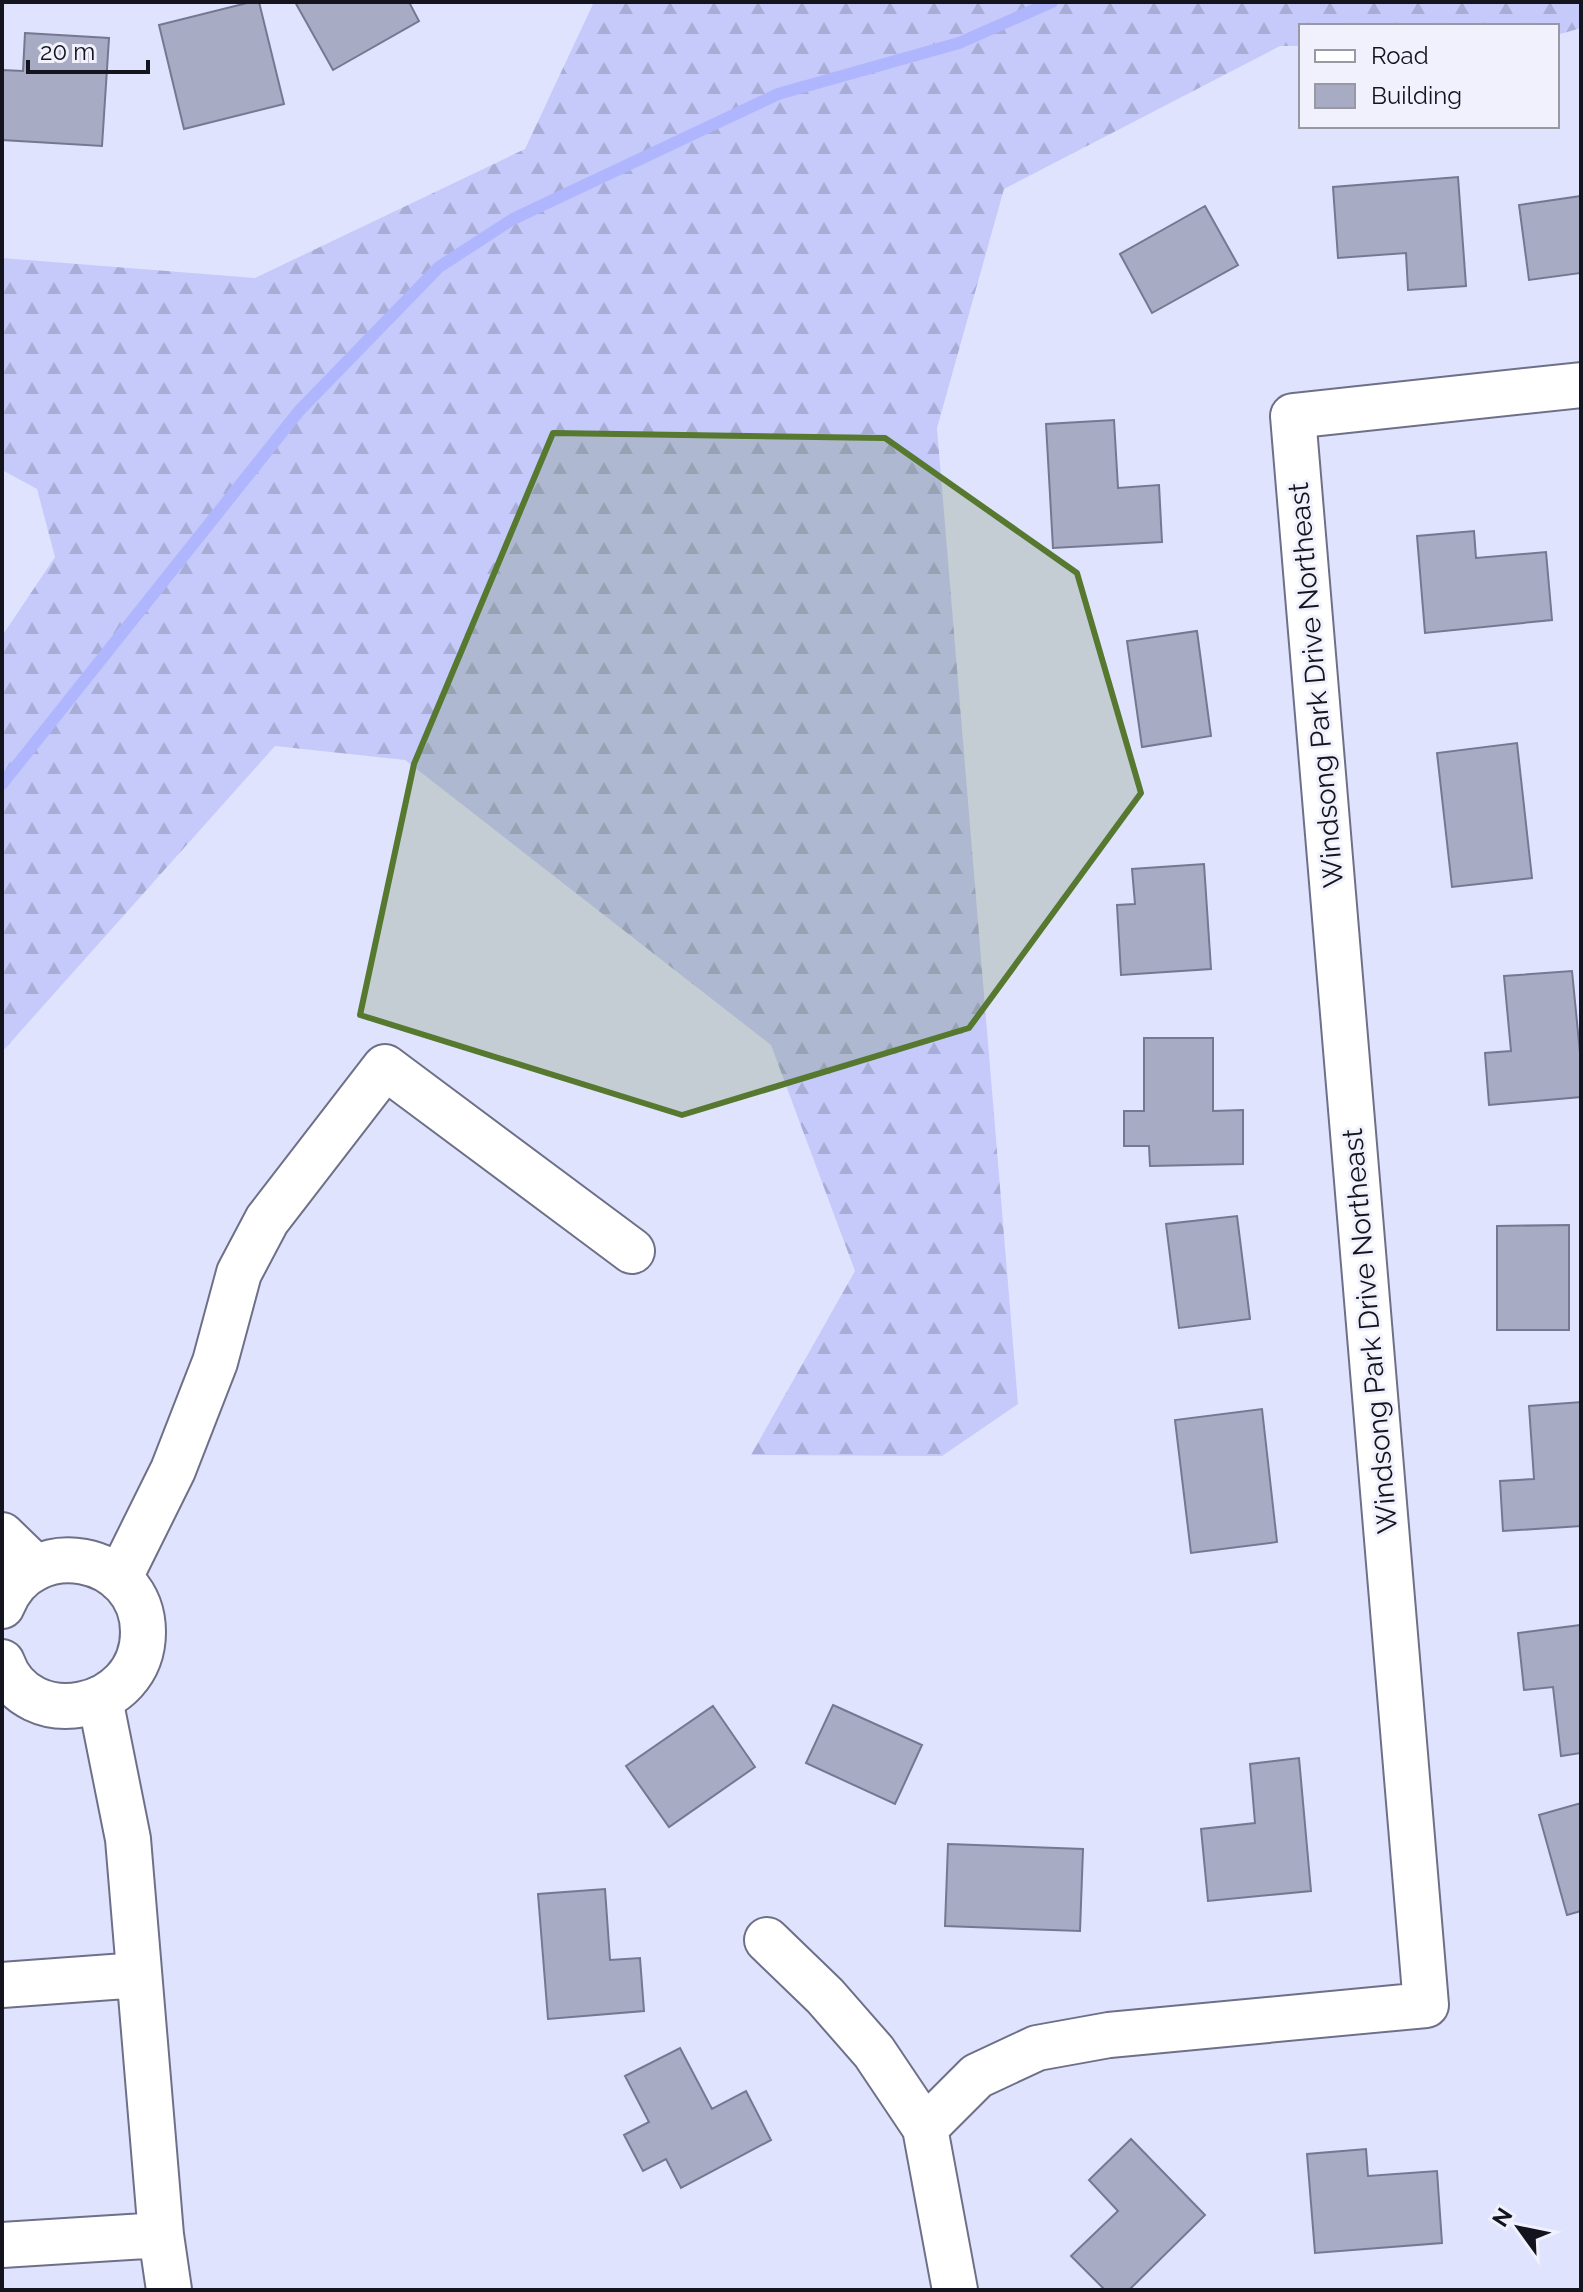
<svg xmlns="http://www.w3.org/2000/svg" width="1583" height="2292" font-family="Raleway,sans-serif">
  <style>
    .forest { fill: url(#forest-firs) }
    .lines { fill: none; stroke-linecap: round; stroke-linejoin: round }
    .stream { stroke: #b0b6fe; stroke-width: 12 }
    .building { fill: #a8abc4; stroke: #757890; stroke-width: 2 }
    .minor-casing { stroke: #6e7088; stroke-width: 48 }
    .minor { stroke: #fff; stroke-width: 44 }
    .marked { fill: #56782f; fill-opacity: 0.2; stroke: #56782f; stroke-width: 6; stroke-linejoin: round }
    .labels { text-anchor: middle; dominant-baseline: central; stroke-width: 6; stroke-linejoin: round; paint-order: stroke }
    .street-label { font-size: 28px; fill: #13141d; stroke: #f0f1fc }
  </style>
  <defs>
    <pattern id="forest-firs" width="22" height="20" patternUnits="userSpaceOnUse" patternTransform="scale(2)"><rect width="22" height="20" fill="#c5cafa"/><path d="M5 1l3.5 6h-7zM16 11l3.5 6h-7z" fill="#a8add6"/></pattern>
  </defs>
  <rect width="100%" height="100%" fill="#e0e3fe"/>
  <path class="forest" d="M 594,2 L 1581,2 L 1581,28 L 1557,35 L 1557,26 L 1301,26 L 1301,46 L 1280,46 L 1004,189 L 937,428 L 1018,1404 L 942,1456 L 751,1455 L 855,1271 L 771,1045 L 405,760 L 275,746 L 2,1052 L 2,636 L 55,557 L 37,489 L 2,470 L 2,258 L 255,278 L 525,149 Z"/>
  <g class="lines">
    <path class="stream" d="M 2,784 L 299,411 L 439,267 L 513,219 L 778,94 L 959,43 L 1052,2"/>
  </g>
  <path class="building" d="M 251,2 L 259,2 L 284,104 L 184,129 L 159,25 Z
    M 295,2 L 409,2 L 419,21 L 333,70 Z
    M 25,33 L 109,38 L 102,146 L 2,140 L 2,70 L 23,71 Z
    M 1458,177 L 1466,286 L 1408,290 L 1406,253 L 1338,258 L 1333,187 Z
    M 1581,196 L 1581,273 L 1529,280 L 1519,205 Z
    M 1205,206 L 1238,265 L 1152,313 L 1120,254 Z
    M 1114,420 L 1118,488 L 1159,485 L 1162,542 L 1053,548 L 1046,424 Z
    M 1474,531 L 1476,558 L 1546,552 L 1552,620 L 1425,633 L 1417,536 Z
    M 1197,631 L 1211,736 L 1142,747 L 1127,641 Z
    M 1517,743 L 1532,878 L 1452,887 L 1437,753 Z
    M 1204,864 L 1211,969 L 1121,975 L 1117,905 L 1135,904 L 1132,869 Z
    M 1572,971 L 1581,1063 L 1581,1097 L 1489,1105 L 1485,1053 L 1511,1051 L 1504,976 Z
    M 1144,1038 L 1213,1038 L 1213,1111 L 1243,1110 L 1243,1164 L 1150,1166 L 1149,1146 L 1124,1146 L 1124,1111 L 1144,1111 Z
    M 1237,1216 L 1250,1319 L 1179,1328 L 1166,1224 Z
    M 1569,1225 L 1569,1330 L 1497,1330 L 1497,1226 Z
    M 1581,1402 L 1581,1526 L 1503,1531 L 1500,1481 L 1534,1479 L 1529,1406 Z
    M 1262,1409 L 1277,1542 L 1191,1553 L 1175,1420 Z
    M 1581,1625 L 1581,1753 L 1561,1756 L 1553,1687 L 1524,1690 L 1518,1633 Z
    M 833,1705 L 922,1745 L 895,1804 L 806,1763 Z
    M 713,1706 L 755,1767 L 669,1827 L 626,1766 Z
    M 1299,1758 L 1311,1891 L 1208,1901 L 1201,1829 L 1255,1823 L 1250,1764 Z
    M 1581,1803 L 1581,1911 L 1567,1915 L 1539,1815 Z
    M 948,1844 L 1083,1849 L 1080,1931 L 945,1926 Z
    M 605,1889 L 610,1960 L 640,1958 L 644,2011 L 548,2019 L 538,1894 Z
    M 680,2048 L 712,2109 L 746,2091 L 771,2140 L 681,2188 L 666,2159 L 643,2171 L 624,2135 L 649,2122 L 625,2076 Z
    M 1131,2139 L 1205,2215 L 1129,2290 L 1105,2290 L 1071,2256 L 1118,2211 L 1089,2180 Z
    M 1366,2149 L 1368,2176 L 1437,2171 L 1442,2243 L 1315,2253 L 1307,2154 Z"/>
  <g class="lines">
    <g class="minor-casing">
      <path id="minor" d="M 2,1535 L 36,1568
        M 119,1579 L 173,1470 L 215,1362 L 239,1273 L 267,1220 L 385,1067 L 632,1251
        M 2,1606 C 30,1532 143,1553 143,1632 C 143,1713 27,1734 2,1662
        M 100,1699 L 128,1839 L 161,2235 L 169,2290
        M 767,1940 L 825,1996 L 874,2052 L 925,2128 L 955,2290
        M 2,1985 L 139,1975
        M 925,2128 L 977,2076 L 1037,2048 L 1109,2035 L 1426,2005 L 1293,416 L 1581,385
        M 2,2245 L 161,2235"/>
    </g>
    <use href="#minor" class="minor"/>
  </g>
  <path class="marked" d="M 553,433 L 885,438 L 1077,573 L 1141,793 L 969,1028 L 682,1115 L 360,1015 L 414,764 Z"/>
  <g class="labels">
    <g class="street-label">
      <text transform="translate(1316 685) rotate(-95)">Windsong Park Drive Northeast</text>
      <text transform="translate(1370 1331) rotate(-95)">Windsong Park Drive Northeast</text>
    </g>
  </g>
  <rect width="1583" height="2292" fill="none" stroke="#13141d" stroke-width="8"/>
  <rect x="1299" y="24" width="260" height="104" fill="#f0f1fc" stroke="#9899a3" stroke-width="2"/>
  <rect x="1315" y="50" width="40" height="12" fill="#ffffff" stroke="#9899a3" stroke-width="2"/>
  <text x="1371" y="64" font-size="24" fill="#13141d">Road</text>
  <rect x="1315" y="84" width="40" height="24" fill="#a8abc4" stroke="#9899a3" stroke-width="2"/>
  <text x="1371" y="104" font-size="24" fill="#13141d">Building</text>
  <g transform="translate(1519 2228) rotate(303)" stroke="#f0f1fc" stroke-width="6" paint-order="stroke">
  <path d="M0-6L14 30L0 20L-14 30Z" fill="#13141d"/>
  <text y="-12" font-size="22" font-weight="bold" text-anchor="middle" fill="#13141d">N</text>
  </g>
  <path d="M28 60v12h120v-12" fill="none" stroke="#13141d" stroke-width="4"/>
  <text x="40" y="60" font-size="24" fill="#13141d" stroke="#f0f1fc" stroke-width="6" paint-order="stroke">20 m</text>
</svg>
